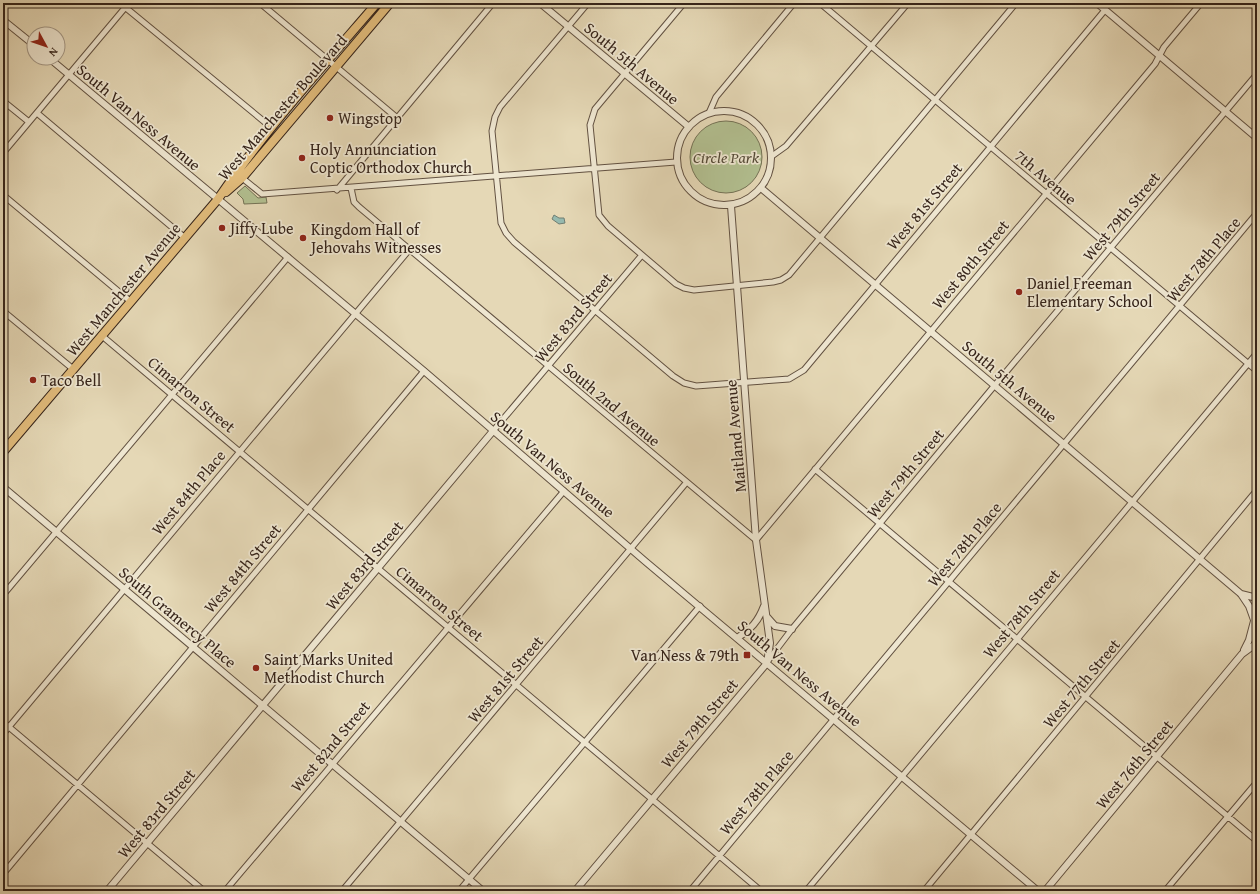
<svg xmlns="http://www.w3.org/2000/svg" width="1260" height="894" font-family="'Gentium Book Plus',serif">
  <style>
    .green { fill: #b2bf90; stroke: #747255 }
    .water { fill: #96baaf; stroke: #707e73 }
    .lines { fill: none; stroke-linecap: round; stroke-linejoin: round }
    .minor-casing { stroke: #625141; stroke-width: 7 }
    .tertiary-casing { stroke: #625141; stroke-width: 8 }
    .primary-casing { stroke: #36241a; stroke-width: 10 }
    .minor { stroke: #eee6d0; stroke-width: 5 }
    .tertiary { stroke: #eee6d0; stroke-width: 6 }
    .primary { stroke: #e2bc7b; stroke-width: 8 }
    .poi-dot { fill: #8f2418; stroke: #eee6d0; stroke-width: 1.5 }
    .labels { text-anchor: middle; dominant-baseline: central; stroke-width: 3.5; stroke-linejoin: round; paint-order: stroke }
    .street-label { font-size: 16px; fill: #36241a; stroke: #eee6d0 }
    .poi-label { font-size: 16px; fill: #36241a; stroke: #eee6d0; text-anchor: start }
    .park-label { font-size: 16px; font-style: italic; fill: #554b38; stroke: #eee6d0 }
  </style>
  <rect width="100%" height="100%" fill="#e5d8b6"/>
  <filter id="stains"><feTurbulence type="fractalNoise" baseFrequency=".005" numOctaves="4"/><feColorMatrix values="0 0 0 0 .2 0 0 0 0 .09 0 0 0 0 .02 0 0 0 .5 -.17"/></filter>
  <radialGradient id="worn" r=".72"><stop offset=".6" stop-color="#630" stop-opacity="0"/><stop offset="1" stop-color="#630" stop-opacity=".3"/></radialGradient>
  <path class="green" d="M690 157a36 36 0 1 1 72 0a36 36 0 1 1-72 0Z
    M 245,186 L 258,198 L 266,197 L 267,203 L 244,204 L 243,199 L 237,193 Z"/>
  <path class="water" d="M 554,215 L 559,218 L 564,218 L 565,223 L 559,224 L 552,219 Z"/>
  <g class="lines">
    <g class="minor-casing">
      <path id="minor" d="M 120,3 L 272,128
        M 260,3 L 396,117
        M 588,3 L 500,107 L 495,117 L 492,131 L 501,223 L 506,233 L 514,242 L 673,376 L 684,383 L 696,386 L 789,379 L 804,370 L 1105,10
        M 684,3 L 595,109 L 590,125 L 599,215 L 608,226 L 676,284 L 684,288 L 694,290 L 773,282 L 781,280 L 789,275 L 1016,3
        M 820,3 L 1257,371
        M 3,101 L 29,122
        M 37,113 L 185,238
        M 709,113 L 716,97 L 794,3
        M 3,153 L 129,3
        M 772,156 L 786,146 L 908,3
        M 241,177 L 262,194 L 676,162
        M 351,188 L 354,202 L 359,207 L 756,540 L 1155,64 L 1164,47 L 1201,3
        M 337,190 L 493,3
        M 3,195 L 130,301
        M 3,311 L 73,369
        M 101,335 L 761,891
        M 493,431 L 642,255
        M 815,469 L 1257,841
        M 3,595 L 288,257
        M 767,662 L 792,629 L 995,385 L 1257,74
        M 3,722 L 204,891
        M 3,734 L 409,250
        M 3,874 L 424,371
        M 225,891 L 564,491
        M 342,891 L 686,483
        M 459,891 L 700,606
        M 690,891 L 1257,213
        M 806,891 L 1257,353
        M 924,891 L 1257,490
        M 1165,891 L 1257,782"/>
    </g>
    <g class="tertiary-casing">
      <path id="tertiary" d="M 540,3 L 689,127
        M 1097,3 L 1257,138
        M 3,20 L 34,45
        M 49,58 L 424,371 L 646,562 L 1038,891
        M677 158a47 47 0 1 1 94 0a47 47 0 1 1-94 0Z
        M 761,188 L 1241,594 L 1249,606 L 1254,620
        M 3,487 L 483,891
        M 1241,594 L 1257,598
        M 767,617 L 775,626 L 792,629
        M 737,638 C 751,629 758,622 764,606
        M 1244,650 L 1249,640 L 1254,621
        M 107,891 L 493,431
        M 575,891 L 767,663 L 770,643 L 756,540 L 731,206
        M 1045,891 L 1242,654 L 1257,643"/>
    </g>
    <g class="primary-casing">
      <path id="primary" d="M 226,192 L 242,178 L 390,3
        M 3,452 L 218,199 C 265,130 322,67 377,3"/>
    </g>
    <use href="#minor" class="minor"/>
    <use href="#tertiary" class="tertiary"/>
    <use href="#primary" class="primary"/>
  </g>
  <g class="poi-dot">
    <circle cx="330" cy="118" r="4"/>
    <circle cx="302" cy="158" r="4"/>
    <circle cx="222" cy="228" r="4"/>
    <circle cx="303" cy="238" r="4"/>
    <circle cx="1019" cy="292" r="4"/>
    <circle cx="33" cy="380" r="4"/>
    <rect x="743" y="651" width="8" height="8" rx="2"/>
    <circle cx="256" cy="668" r="4"/>
  </g>
  <g class="labels">
    <g class="street-label">
      <text transform="translate(632 63) rotate(40)">South 5th Avenue</text>
      <text transform="translate(282 107) rotate(-49)">West Manchester Boulevard</text>
      <text transform="translate(139 117) rotate(40)">South Van Ness Avenue</text>
      <text transform="translate(1046 177) rotate(40)">7th Avenue</text>
      <text transform="translate(924 206) rotate(-50)">West 81st Street</text>
      <text transform="translate(1121 216) rotate(-50)">West 79th Street</text>
      <text transform="translate(1203 259) rotate(-50)">West 78th Place</text>
      <text transform="translate(970 264) rotate(-50)">West 80th Street</text>
      <text transform="translate(123 289) rotate(-50)">West Manchester Avenue</text>
      <text transform="translate(573 317) rotate(-50)">West 83rd Street</text>
      <text transform="translate(1010 381) rotate(40)">South 5th Avenue</text>
      <text transform="translate(192 394) rotate(40)">Cimarron Street</text>
      <text transform="translate(612 404) rotate(40)">South 2nd Avenue</text>
      <text transform="translate(735 436) rotate(-95)">Maitland Avenue</text>
      <text transform="translate(553 464) rotate(40)">South Van Ness Avenue</text>
      <text transform="translate(905 473) rotate(-50)">West 79th Street</text>
      <text transform="translate(188 492) rotate(-50)">West 84th Place</text>
      <text transform="translate(964 544) rotate(-50)">West 78th Place</text>
      <text transform="translate(364 565) rotate(-50)">West 83rd Street</text>
      <text transform="translate(242 568) rotate(-50)">West 84th Street</text>
      <text transform="translate(440 603) rotate(40)">Cimarron Street</text>
      <text transform="translate(1021 613) rotate(-50)">West 78th Street</text>
      <text transform="translate(178 617) rotate(40)">South Gramercy Place</text>
      <text transform="translate(800 673) rotate(40)">South Van Ness Avenue</text>
      <text transform="translate(505 679) rotate(-50)">West 81st Street</text>
      <text transform="translate(1081 683) rotate(-50)">West 77th Street</text>
      <text transform="translate(699 723) rotate(-50)">West 79th Street</text>
      <text transform="translate(330 746) rotate(-50)">West 82nd Street</text>
      <text transform="translate(1134 764) rotate(-50)">West 76th Street</text>
      <text transform="translate(756 792) rotate(-50)">West 78th Place</text>
      <text transform="translate(156 813) rotate(-50)">West 83rd Street</text>
    </g>
    <g class="poi-label">
      <text x="338" y="118">Wingstop</text>
      <text x="310" y="149">Holy Annunciation<tspan x="310" dy="18">Coptic Orthodox Church</tspan></text>
      <text x="230" y="228">Jiffy Lube</text>
      <text x="311" y="229">Kingdom Hall of<tspan x="311" dy="18">Jehovahs Witnesses</tspan></text>
      <text x="1027" y="283">Daniel Freeman<tspan x="1027" dy="18">Elementary School</tspan></text>
      <text x="41" y="380">Taco Bell</text>
      <text x="739" y="655" text-anchor="end">Van Ness &amp; 79th</text>
      <text x="264" y="659">Saint Marks United<tspan x="264" dy="18">Methodist Church</tspan></text>
    </g>
    <g class="park-label">
      <text x="726" y="157">Circle Park</text>
    </g>
  </g>
  <rect width="1260" height="894" fill="none" stroke="#e5d8b6" stroke-width="16"/>
  <rect x="4" y="4" width="1252" height="886" fill="none" stroke="#36241a" stroke-width="2"/>
  <rect x="8" y="8" width="1244" height="878" fill="none" stroke="#36241a"/>
  <g transform="translate(46 46) rotate(130)"><circle r="19" fill="#eee6d0" stroke="#a49887"/>
  <path d="M0-3L7 15L0 10L-7 15Z" fill="#8f2418"/>
  <text y="-6" font-size="11" font-weight="bold" text-anchor="middle" fill="#36241a">N</text>
  </g>
  <rect width="100%" height="100%" filter="url(#stains)"/>
  <rect width="100%" height="100%" fill="url(#worn)"/>
</svg>
